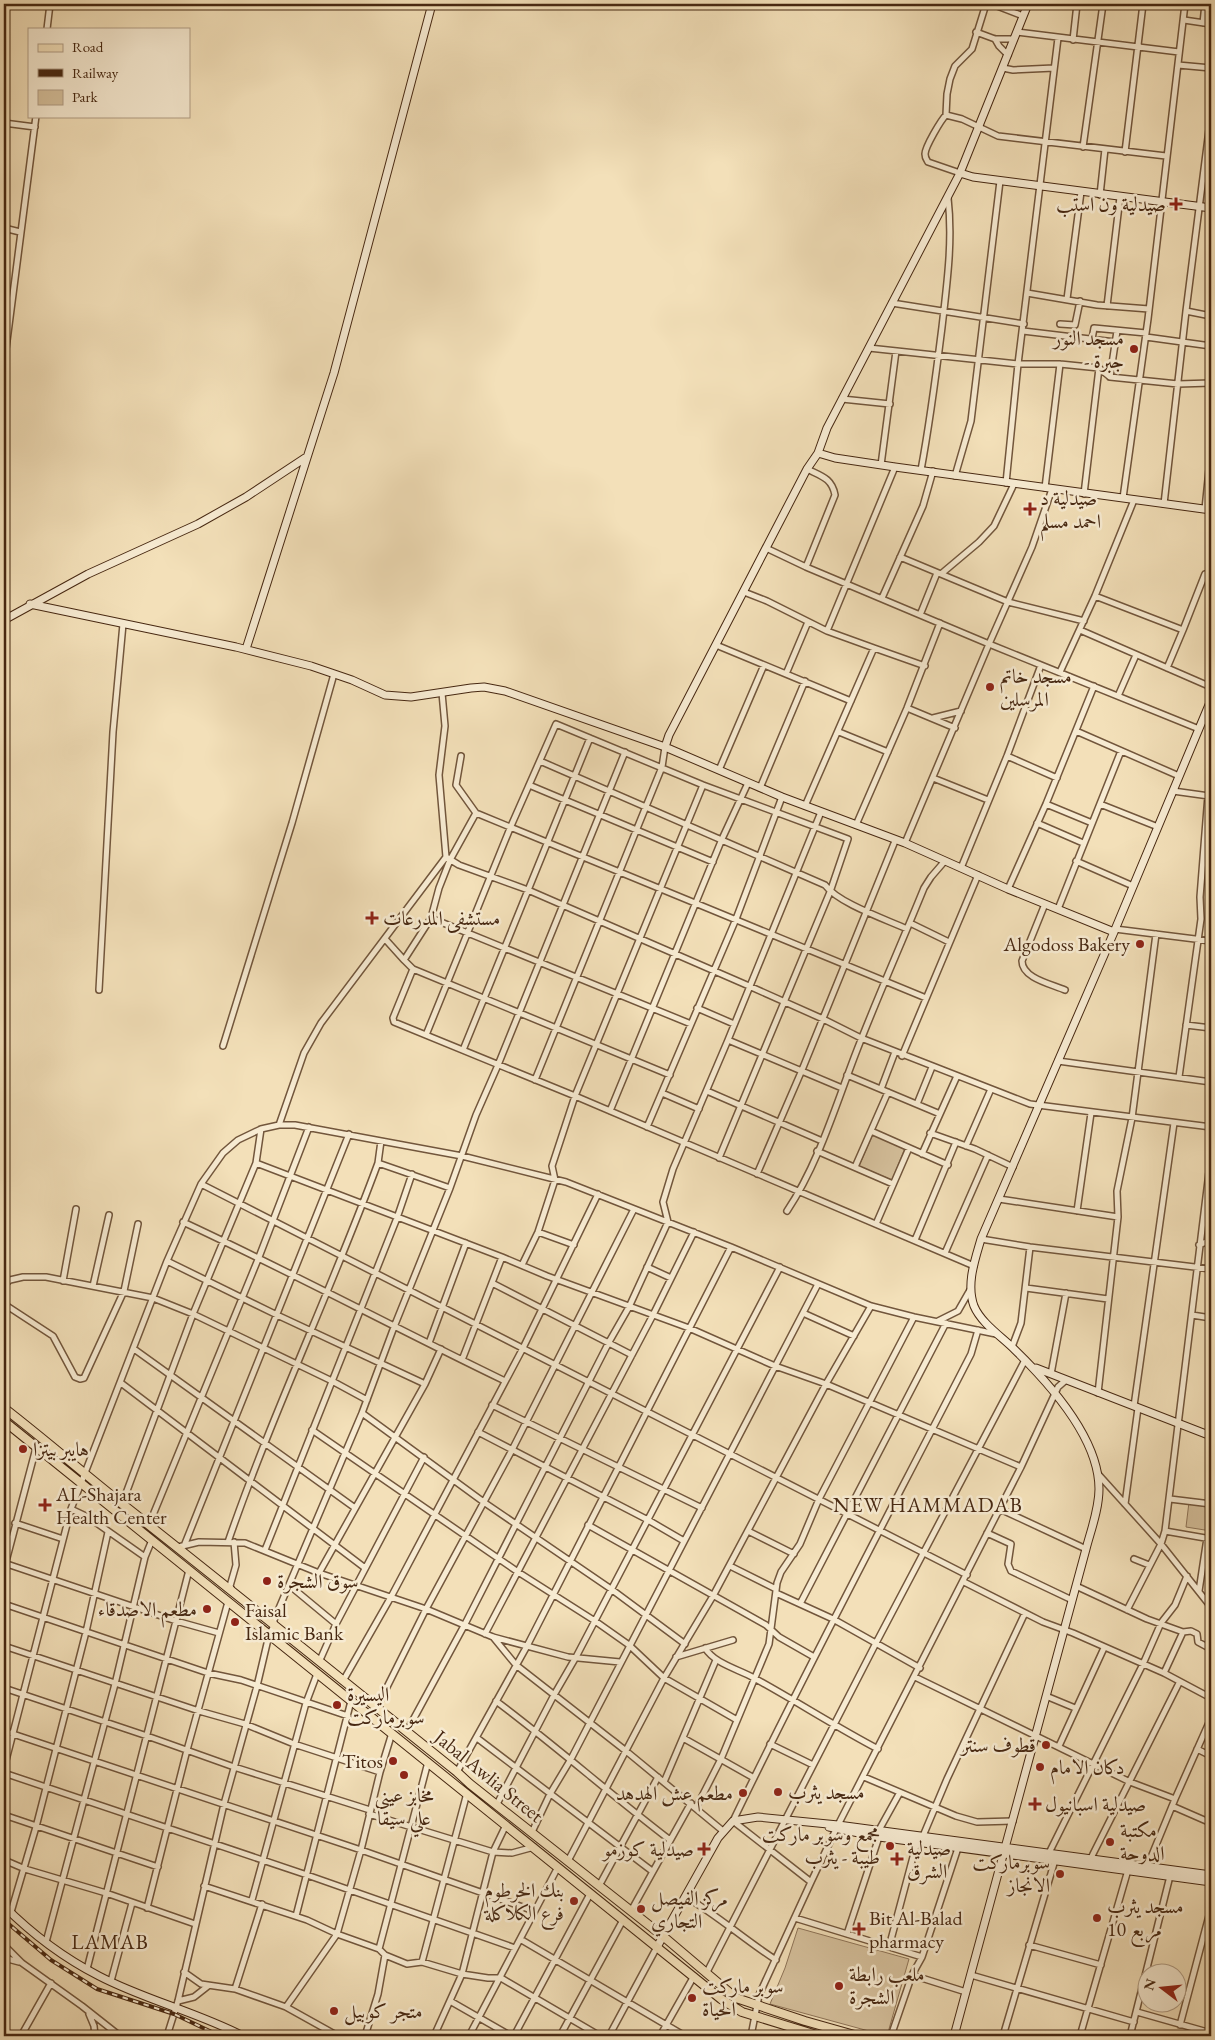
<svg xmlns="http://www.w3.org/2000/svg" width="1215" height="2040" font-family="'EB Garamond',Amiri,serif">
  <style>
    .green { fill: #d6c19d; stroke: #8e7458 }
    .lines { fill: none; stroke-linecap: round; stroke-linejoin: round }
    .street-casing { stroke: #72563c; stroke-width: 8 }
    .secondary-casing { stroke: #472812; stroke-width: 9 }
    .primary-casing { stroke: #472812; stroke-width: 10 }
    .street { stroke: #f7ebd2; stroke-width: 5 }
    .secondary { stroke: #f7ebd2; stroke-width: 7 }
    .primary { stroke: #f3e0b9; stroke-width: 8 }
    .rail-casing { stroke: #472812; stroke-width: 4 }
    .rail { stroke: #f7ebd2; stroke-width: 2; stroke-dasharray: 5.5; stroke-linecap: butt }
    .poi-dot { fill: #8f2418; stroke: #f7ebd2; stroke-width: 2 }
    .labels { text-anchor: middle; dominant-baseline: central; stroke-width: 5; stroke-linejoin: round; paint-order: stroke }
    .poi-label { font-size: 20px; fill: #472812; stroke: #f7ebd2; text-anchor: start }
    .street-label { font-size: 20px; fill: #472812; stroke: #f7ebd2 }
    .neighbourhood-label { font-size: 21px; letter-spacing: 1px; fill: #472812; stroke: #f7ebd2 }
  </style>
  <rect width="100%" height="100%" fill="#f3e0b9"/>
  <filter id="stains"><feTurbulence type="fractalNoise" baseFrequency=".004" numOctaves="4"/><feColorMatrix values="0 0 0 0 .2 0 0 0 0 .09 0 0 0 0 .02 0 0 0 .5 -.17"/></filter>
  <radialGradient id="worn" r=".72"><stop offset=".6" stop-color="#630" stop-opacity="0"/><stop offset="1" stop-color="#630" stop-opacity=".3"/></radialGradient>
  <path class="green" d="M 873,1134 L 905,1148 L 892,1180 L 859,1166 Z
    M 1189,1502 L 1211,1505 L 1211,1531 L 1186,1527 Z
    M 798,1928 L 909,1959 L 887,2036 L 770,2004 L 785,1968 Z"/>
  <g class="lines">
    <g class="street-casing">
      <path id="street" d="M 992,4 L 1023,16
        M 1184,20 L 1211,24
        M 1203,23 L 1205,4
        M 47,29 L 50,4
        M 976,32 L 995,39 L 1014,39
        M 1017,32 L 1179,52
        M 995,39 L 999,46 L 1008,55
        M 1073,40 L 1077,4
        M 1178,65 L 1211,68
        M 1003,68 L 1013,70 L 1054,68
        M 946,115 L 947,94 L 950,79 L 955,66 L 972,49 L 986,4
        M 4,123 L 35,127
        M 1083,147 L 1103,4
        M 1125,152 L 1143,4
        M 960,173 L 928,162 C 926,159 925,158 925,154 C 925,147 941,120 946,115 L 962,119 L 998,136 L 1166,156
        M 1100,195 L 1105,149
        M 4,228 L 20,232
        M 1027,293 L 1097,305 L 1149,309
        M 1067,299 L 1081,192
        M 892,303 L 1024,324
        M 1107,306 L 1120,197
        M 1186,311 L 1211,316
        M 1060,324 L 1075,325 L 1080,301
        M 1023,331 L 1115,342
        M 1146,337 L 1211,346
        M 1092,339 L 1094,328 L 1146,333
        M 869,348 L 1018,364 L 1060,364 L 1099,368 L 1110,377 L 1178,384 L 1211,383
        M 4,364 L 36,116
        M 1110,377 L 1117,331
        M 842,399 L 890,404
        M 881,465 L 896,351
        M 921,470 C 930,422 936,375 942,327 C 947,283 953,241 948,198
        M 955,476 L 971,421 L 1000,181
        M 1006,483 L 1018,364 L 1058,38
        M 1045,488 L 1060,364
        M 1084,494 L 1099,368
        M 1123,498 L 1148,319 L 1185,4
        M 1164,504 L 1186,311 L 1211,114
        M 1205,509 L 1211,450
        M 766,548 L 806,567 L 989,644 L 1199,729
        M 900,557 L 1008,602 L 1084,621
        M 806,567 L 835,495 C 832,478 821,476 807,469
        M 941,574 L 979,542 L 994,526 L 1014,484
        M 744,592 L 767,601 L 827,631 L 895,467
        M 1095,596 L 1183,630 L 1167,668
        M 882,598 L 923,506 L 933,471
        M 920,615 L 937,573
        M 1080,630 L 1211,687
        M 1183,630 L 1205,574 L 1211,573
        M 827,631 L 874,648
        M 716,645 L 851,701
        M 1060,672 L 1095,596 L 1134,500
        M 786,674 L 808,622
        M 1118,696 L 1136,655
        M 907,708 L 955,728
        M 933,718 L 961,711
        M 1076,731 L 1179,776
        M 839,732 L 888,752
        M 461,756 L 456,785 L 476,813 L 450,860 L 439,888 L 431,918 L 404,960 L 413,969 L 393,1018 L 394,1022 L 575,1096 L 974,1266
        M 1007,756 L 1057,778
        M 540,761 L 825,885 C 838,903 885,919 907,929
        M 719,770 L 764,665
        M 933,778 L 988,800
        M 529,785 L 713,862
        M 760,788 L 805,681
        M 1173,791 L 1209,796
        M 1046,804 L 1092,823
        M 1100,804 L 1158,827
        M 805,806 L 874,648 L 925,666
        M 476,813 L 926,998
        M 1037,823 L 1083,843
        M 856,825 L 907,708 L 940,623
        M 905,843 L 989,644 L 1032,547 L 1052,489
        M 446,857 L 459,865 L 528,890 L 749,986 L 823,1019 L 861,1038 L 1030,1104 L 1211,1127
        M 1076,861 L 1133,886
        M 961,868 L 1007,756 L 1041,665
        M 1008,889 L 1046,804 L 1094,686
        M 1045,904 L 1022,961 C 1022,978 1051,984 1065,990
        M 1058,909 L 1121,751
        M 431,918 L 691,1024
        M 910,923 L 949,942
        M 1115,929 L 1211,941
        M 386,940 L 404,960
        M 413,969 L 670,1075
        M 99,990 L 113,732 L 123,624
        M 697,1008 L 734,1024
        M 1186,1025 L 1211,1028
        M 426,1035 L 511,826 L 556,724 L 703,785 L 848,839 L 830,892 L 719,1158
        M 728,1040 L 842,1088
        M 223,1046 L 292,823 L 334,674
        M 463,1050 L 590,738
        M 902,1056 L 978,875
        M 1058,1061 L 1211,1082
        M 847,1075 L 940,1114
        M 1179,1077 L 1201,919 L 1200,897 L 1208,795
        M 535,1080 L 662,767 L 665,747
        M 881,1089 L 895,1052
        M 707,1091 L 822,1141
        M 662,1093 L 699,1109
        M 917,1104 L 932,1067
        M 610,1111 L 722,839 L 748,783
        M 279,1125 L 304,1053 L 321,1023 L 446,857 L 439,775 L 445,726 L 442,693
        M 647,1127 L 736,919 L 782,797
        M 871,1131 L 948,1165
        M 930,1133 L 975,1149 L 1013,1167
        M 381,1141 L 378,1163 L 450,1188
        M 966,1146 L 991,1089
        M 817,1151 L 893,1184
        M 922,1154 L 957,1076
        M 256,1163 L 502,1257 L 547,1276 L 689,1328 L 775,1366 L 826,1384 L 1021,1467
        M 855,1167 L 888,1092
        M 757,1174 L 802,1070 L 895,841
        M 201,1184 L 967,1575
        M 999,1199 L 1118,1217
        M 787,1211 C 819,1163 836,1104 857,1050 C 878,996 902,942 924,888 L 931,877 L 944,862
        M 1077,1211 L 1091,1113
        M 183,1222 C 291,1272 397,1329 505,1381
        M 876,1224 L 909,1148
        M 538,1232 L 574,1245
        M 981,1239 L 1030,1247 L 1211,1269
        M 915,1240 L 956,1142
        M 1199,1245 L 1211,1240
        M 945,1253 L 988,1155
        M 167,1261 L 277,1315 L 425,1384
        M 522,1265 L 538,1232 L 555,1180 L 552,1166 L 575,1096 L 703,785
        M 647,1267 L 671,1278
        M 63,1281 L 76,1209
        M 492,1283 L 632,1355
        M 4,1285 L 10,1280 L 23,1277 L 46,1277 L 153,1298 L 193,1314 L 332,1381 L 367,1400
        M 93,1286 L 109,1215
        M 1026,1288 L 1108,1299
        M 4,1304 L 53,1336 L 75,1377 L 80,1379 L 84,1378 L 124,1291 L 138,1224
        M 803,1313 L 854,1336
        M 1192,1315 L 1211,1318
        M 938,1321 L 958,1311 L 970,1290
        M 429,1343 L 466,1243
        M 1012,1347 L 1021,1323 L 1030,1247
        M 134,1349 L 355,1508
        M 462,1360 L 502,1257
        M 1051,1374 L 1066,1293
        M 121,1383 L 365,1568
        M 1098,1393 L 1118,1217 L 1117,1191 L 1132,1118 L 1156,934
        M 492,1405 L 702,1508
        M 1134,1406 L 1174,1123
        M 362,1413 L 485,1503 L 611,1589 L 685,1644
        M 312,1430 L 518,1572 L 595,1621 L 629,1645 L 664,1678 L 737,1720
        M 478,1432 L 648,1520 L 684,1541
        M 1098,1474 L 1161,1544 L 1211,1607
        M 1170,1499 L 1211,1504
        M 122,1504 L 193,1314 L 256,1163 L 261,1129
        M 1125,1504 L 1138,1408
        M 71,1509 L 88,1517 L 145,1557
        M 1000,1509 L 1086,1549
        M 15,1523 L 63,1539
        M 588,1525 L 766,1625 L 779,1637 L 814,1657
        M 153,1527 L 153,1515 L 259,1257 L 309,1127
        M 748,1531 L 794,1554
        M 1165,1531 L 1211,1539
        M 987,1533 L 1011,1544 L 1008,1564 L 1011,1571 L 1072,1600
        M 228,1542 C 272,1414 331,1291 378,1163
        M 184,1546 C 238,1408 294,1271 349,1134
        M 178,1547 L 199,1542 L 245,1543 L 319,1573 L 426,1609 L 493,1637 L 568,1657 L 620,1662
        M 265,1550 L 397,1218 L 412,1174
        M 1134,1559 L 1149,1565
        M 4,1563 L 176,1621 L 219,1633
        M 730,1566 L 776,1589
        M 4,1569 L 36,1448
        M 319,1573 L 425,1384 L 441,1349
        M 964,1582 L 1043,1622 L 1073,1633 L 1164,1673 L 1211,1698
        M 289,1585 L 336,1624
        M 1076,1586 L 1147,1619 L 1183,1632 L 1191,1631 L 1197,1634 L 1198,1642 L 1211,1649
        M 231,1588 L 230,1586 L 236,1565 L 234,1542
        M 1199,1591 L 1207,1538
        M 776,1593 L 833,1619 L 920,1668
        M 4,1604 L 208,1673 L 241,1680 L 348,1716
        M 800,1604 L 946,1323
        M 1127,1610 L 1161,1544 L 1165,1531 L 1211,1156
        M 485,1634 L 653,1315 L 694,1232
        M 493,1637 L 516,1665 L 626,1751 L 723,1831
        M 4,1646 L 199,1711 L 245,1724 L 294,1744 L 380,1772
        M 705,1648 C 715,1664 738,1669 754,1678 C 796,1701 836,1727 878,1749
        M 676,1657 L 733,1640
        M 320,1660 L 336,1624 L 424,1457
        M 1164,1673 L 1183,1632
        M 915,1677 L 1130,1782 L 1175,1799
        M 343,1681 L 391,1597 L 523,1348 L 598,1194
        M 4,1688 L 147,1736 L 234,1767 L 370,1810
        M 1046,1696 L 1075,1708
        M 496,1701 C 556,1746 611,1795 670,1840
        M 377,1707 L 426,1609 L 512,1450 L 634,1209
        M 4,1731 L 361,1850 L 534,1911
        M 407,1731 L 465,1624 L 609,1342 L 629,1307 L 668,1222 L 663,1202 L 673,1169 L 728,1040 L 821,812
        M 477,1738 L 652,1871
        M 683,1738 L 754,1778
        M 770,1744 L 813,1765
        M 1059,1746 L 1104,1648
        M 1197,1749 L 1211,1756
        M 4,1768 L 71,1509 L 167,1261 L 201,1184 L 223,1153 L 238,1140 L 261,1129 L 279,1125 L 295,1125 L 462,1156 L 566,1182 L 731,1247 L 871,1306 L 914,1317 L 996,1334
        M 457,1772 L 527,1646 L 731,1247
        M 4,1773 L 307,1875 L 515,1948
        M 864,1777 L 956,1816 L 977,1822 L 1013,1821
        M 664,1782 L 716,1660
        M 497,1804 L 554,1695 L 576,1657 L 780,1267
        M 1172,1806 L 1211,1823
        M 696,1808 L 721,1759 L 769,1644 L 777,1583 L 781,1572 L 800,1544 L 819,1499 L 914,1317
        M 369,1814 L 493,1852 L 512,1853 L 534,1847
        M 4,1815 L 158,1867
        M 879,1830 L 899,1794
        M 532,1832 L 550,1794 L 571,1759 L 818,1284
        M 923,1836 L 947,1779 L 1025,1613
        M 1049,1853 L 1143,1664 L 1161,1623 L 1175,1605 L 1187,1576
        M 1091,1858 L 1179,1683
        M 4,1860 L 25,1869 L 106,1893 L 195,1924
        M 568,1861 L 664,1678 L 713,1596 L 826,1384 L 871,1306
        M 1147,1867 L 1175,1799 L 1211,1718
        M 1207,1875 L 1211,1865
        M 811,1882 L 733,1821 C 809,1663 891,1510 971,1354 L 978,1330
        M 204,1886 L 307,1920 L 337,1934 L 379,1949 L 385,1955 L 407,1964 L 422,1962 L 462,1974 L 488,1978 L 501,1978 L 600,2036
        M 599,1886 L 658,1777
        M 686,1897 C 717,1915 745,1940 776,1960
        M 252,1900 L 306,1703 L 317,1674
        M 147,1908 L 187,1750 L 228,1602
        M 631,1911 L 691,1803
        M 11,1912 L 36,1827 L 86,1632 L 108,1532
        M 296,1916 L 351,1701
        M 795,1918 L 922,1957
        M 847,1934 L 879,1837
        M 1204,1936 L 1211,1937
        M 520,1939 L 685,2036
        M 46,1942 L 115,1684 L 145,1557 L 152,1540
        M 4,1945 L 22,1963 L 82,2006 L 120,2036
        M 1029,1945 L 1101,1965
        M 889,1947 L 917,1842
        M 379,1949 L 428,1762
        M 4,1958 L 19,1962
        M 422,1962 L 467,1793
        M 87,1969 L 189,1570
        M 184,1972 L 201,1984 L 235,1989 L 286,2007 L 338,2036
        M 707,1972 L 876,1643 L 1025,1360
        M 912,1975 L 966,1992
        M 971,1975 L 1134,2022
        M 111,1981 L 132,1903
        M 235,1989 L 262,1904
        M 178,2001 L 194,1997 L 208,1986
        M 450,2001 L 511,2036
        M 286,2007 L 337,1934 L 361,1850 L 380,1772 L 392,1733
        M 1137,2012 L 1211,2033
        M 89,2014 L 94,2026 L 95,2036
        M 1180,2025 L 1211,1908
        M 4,2032 L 11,2036
        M 21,2036 L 51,1983
        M 167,2036 L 178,2001 L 224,1804 L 257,1686 L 269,1635 L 274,1626 L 274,1620 L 362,1413 L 394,1327 L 450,1188 L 476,1115 L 498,1065 L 625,752
        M 365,2036 L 378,1994 L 385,1955
        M 434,2036 L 462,1974 L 493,1852 L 506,1825
        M 469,2036 L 558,1867
        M 514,2036 L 590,1894
        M 560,2036 L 623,1920
        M 609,2036 L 657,1947
        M 660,2036 L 694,1976
        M 751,2036 L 759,1995 L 811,1882 L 838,1825 L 1021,1467 L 1058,1387 L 1066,1380
        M 891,2036 L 912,1975 L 922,1957 L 958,1848
        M 1003,2036 L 1055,1860
        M 1080,2036 L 1128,1870
        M 1130,2036 L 1170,1876"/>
    </g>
    <g class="secondary-casing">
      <path id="secondary" d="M 960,173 L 973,177 L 1211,208
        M 818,453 L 835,458 L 895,467 L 1211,510
        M 30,604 L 236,647 L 311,666 L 352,680 L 385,695 L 411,697 L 471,688 L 484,687 L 505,691 L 665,747 L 782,797 L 905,843 L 1008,889 L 1114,932
        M 4,620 L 88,574 L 198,524 L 246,497 L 305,458
        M 246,649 L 334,373 L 432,4
        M 665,747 L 669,735 L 807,469 L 818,453 L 827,428 L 960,173 L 1028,4
        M 1036,1368 L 1211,1436
        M 829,1827 L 879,1837 L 1211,1882
        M 4,1906 C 31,1933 64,1958 99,1976 C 145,2000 197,2012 243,2036
        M 657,1947 L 718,1838 L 733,1821 L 758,1817 L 838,1825 L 1211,1875
        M 954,2036 L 1086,1549 C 1091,1530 1099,1509 1099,1489 C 1099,1438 1050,1384 1015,1350 C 1002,1337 981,1323 974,1306 C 966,1284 975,1260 981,1239 L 1114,932 L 1211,700"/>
    </g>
    <g class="primary-casing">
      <path id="primary" d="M 4,1408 C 44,1439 82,1472 121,1503 C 234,1592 345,1682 457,1772 L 470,1784 L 664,1937 L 736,1998 L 805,2021 L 858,2036
        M 4,1421 L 721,1999 L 742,2012 L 820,2036"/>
    </g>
    <use href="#street" class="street"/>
    <use href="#secondary" class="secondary"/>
    <use href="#primary" class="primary"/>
    <g class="rail-casing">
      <path id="rail" d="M 4,1920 L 51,1960 L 97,1989 L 174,2014 L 220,2036"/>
    </g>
    <use href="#rail" class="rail"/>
  </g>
  <g class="poi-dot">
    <path d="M1173.5 196.5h5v5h5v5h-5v5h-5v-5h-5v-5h5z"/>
    <circle cx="1134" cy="349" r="5"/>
    <path d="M1027.5 501.5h5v5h5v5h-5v5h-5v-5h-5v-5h5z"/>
    <circle cx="990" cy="687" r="5"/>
    <path d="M369.5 910.5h5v5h5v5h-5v5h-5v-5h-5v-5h5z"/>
    <circle cx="1140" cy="944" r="5"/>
    <circle cx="23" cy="1449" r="5"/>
    <path d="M42.5 1497.5h5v5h5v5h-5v5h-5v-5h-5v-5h5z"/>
    <circle cx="267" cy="1581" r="5"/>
    <circle cx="207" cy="1609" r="5"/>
    <circle cx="235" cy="1622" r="5"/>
    <circle cx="337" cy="1705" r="5"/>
    <circle cx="1046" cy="1745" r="5"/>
    <circle cx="393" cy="1761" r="5"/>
    <circle cx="1040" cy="1767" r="5"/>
    <circle cx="404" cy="1775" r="5"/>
    <circle cx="778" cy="1792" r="5"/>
    <circle cx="743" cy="1793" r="5"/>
    <path d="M1032.5 1796.5h5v5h5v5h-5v5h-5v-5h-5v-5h5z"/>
    <circle cx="1110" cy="1842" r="5"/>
    <circle cx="890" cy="1846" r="5"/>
    <path d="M701.5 1841.5h5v5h5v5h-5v5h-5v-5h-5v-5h5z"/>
    <path d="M894.5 1851.5h5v5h5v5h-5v5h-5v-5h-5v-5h5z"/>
    <circle cx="1060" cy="1874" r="5"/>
    <circle cx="574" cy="1901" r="5"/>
    <circle cx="641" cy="1909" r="5"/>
    <circle cx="1097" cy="1918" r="5"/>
    <path d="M856.5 1921.5h5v5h5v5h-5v5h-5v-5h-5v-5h5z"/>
    <circle cx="839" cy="1986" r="5"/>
    <circle cx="692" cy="1998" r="5"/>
    <circle cx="334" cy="2011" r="5"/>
  </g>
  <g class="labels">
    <g class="poi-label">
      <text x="1166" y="204" text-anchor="end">صيدلية ون استب</text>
      <text x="1124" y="338" text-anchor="end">مسجد النور<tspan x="1124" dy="23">- جبرة</tspan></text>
      <text x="1040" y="498">صيدلية د<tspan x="1040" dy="23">احمد مسلم</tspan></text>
      <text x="1000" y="676">مسجد خاتم<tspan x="1000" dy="23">المرسلين</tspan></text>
      <text x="383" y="918">مستشفى المدرعات</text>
      <text x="1130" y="944" text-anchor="end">Algodoss Bakery</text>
      <text x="33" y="1449">هايبر بيتزا</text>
      <text x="56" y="1494">AL-Shajara<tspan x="56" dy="23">Health Center</tspan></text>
      <text x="277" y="1581">سوق الشجرة</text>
      <text x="197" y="1609" text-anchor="end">مطعم الاصدقاء</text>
      <text x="245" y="1610">Faisal<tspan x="245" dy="23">Islamic Bank</tspan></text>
      <text x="347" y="1694">اليسيرة<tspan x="347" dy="23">سوبرماركت</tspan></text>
      <text x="1036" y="1745" text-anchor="end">قطوف سنتر</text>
      <text x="383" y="1761" text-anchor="end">Titos</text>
      <text x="1050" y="1767">دكان الامام</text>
      <text x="788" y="1792">مسجد يثرب</text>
      <text x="733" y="1793" text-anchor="end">مطعم عش الهدهد</text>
      <text x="404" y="1795" text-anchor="middle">مخابز عيني<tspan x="404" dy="23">علي سيقا</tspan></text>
      <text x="1045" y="1804">صيدلية اسبانيول</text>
      <text x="1120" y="1830">مكتبة<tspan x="1120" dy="23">الدوحة</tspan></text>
      <text x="880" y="1834" text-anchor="end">مجمع وسوبر ماركت<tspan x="880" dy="23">طيبة - يثرب</tspan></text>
      <text x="907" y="1848">صيدلية<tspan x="907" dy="23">الشرق</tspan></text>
      <text x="694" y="1849" text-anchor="end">صيدلية كوزمو</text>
      <text x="1050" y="1862" text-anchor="end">سوبرماركت<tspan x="1050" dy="23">الانجاز</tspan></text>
      <text x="564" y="1890" text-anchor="end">بنك الخرطوم<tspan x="564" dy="23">فرع الكلاكلة</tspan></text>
      <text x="651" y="1898">مركز الفيصل<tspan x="651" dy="23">التجاري</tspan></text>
      <text x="1107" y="1906">مسجد يثرب<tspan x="1107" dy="23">مربع 10</tspan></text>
      <text x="869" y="1918">Bit Al-Balad<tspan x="869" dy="23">pharmacy</tspan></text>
      <text x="849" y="1974">ملعب رابطة<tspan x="849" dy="23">الشجرة</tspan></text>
      <text x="702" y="1986">سوبر ماركت<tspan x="702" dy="23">الحياة</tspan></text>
      <text x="344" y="2011">متجر كوبيل</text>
    </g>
    <g class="street-label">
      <text transform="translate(489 1776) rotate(39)">Jabal Awlia Street</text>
    </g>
    <g class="neighbourhood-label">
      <text x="928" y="1504">NEW HAMMADAB</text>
      <text x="110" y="1941">LAMAB</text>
    </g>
  </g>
  <rect width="1215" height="2040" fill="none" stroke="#f3e0b9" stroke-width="20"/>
  <rect x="5" y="5" width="1205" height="2030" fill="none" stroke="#472812" stroke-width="2.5"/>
  <rect x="10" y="10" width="1195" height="2020" fill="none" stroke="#472812"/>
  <rect x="28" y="28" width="162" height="90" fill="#f7ebd2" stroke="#b19d85"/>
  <rect x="38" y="44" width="25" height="8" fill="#f3e0b9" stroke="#b19d85"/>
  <text x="72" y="52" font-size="15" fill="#472812">Road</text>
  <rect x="38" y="69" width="25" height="8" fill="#472812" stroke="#b19d85"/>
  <text x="72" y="78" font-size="15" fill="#472812">Railway</text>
  <rect x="38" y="90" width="25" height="15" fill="#d6c19d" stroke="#b19d85"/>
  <text x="72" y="102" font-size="15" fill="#472812">Park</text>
  <g transform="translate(1162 1988) rotate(286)"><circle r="24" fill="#f7ebd2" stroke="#b19d85"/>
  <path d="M0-4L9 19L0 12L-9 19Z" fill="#8f2418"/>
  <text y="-8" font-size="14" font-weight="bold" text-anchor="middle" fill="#472812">N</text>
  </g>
  <rect width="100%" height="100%" filter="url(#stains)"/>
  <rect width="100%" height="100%" fill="url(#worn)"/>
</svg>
